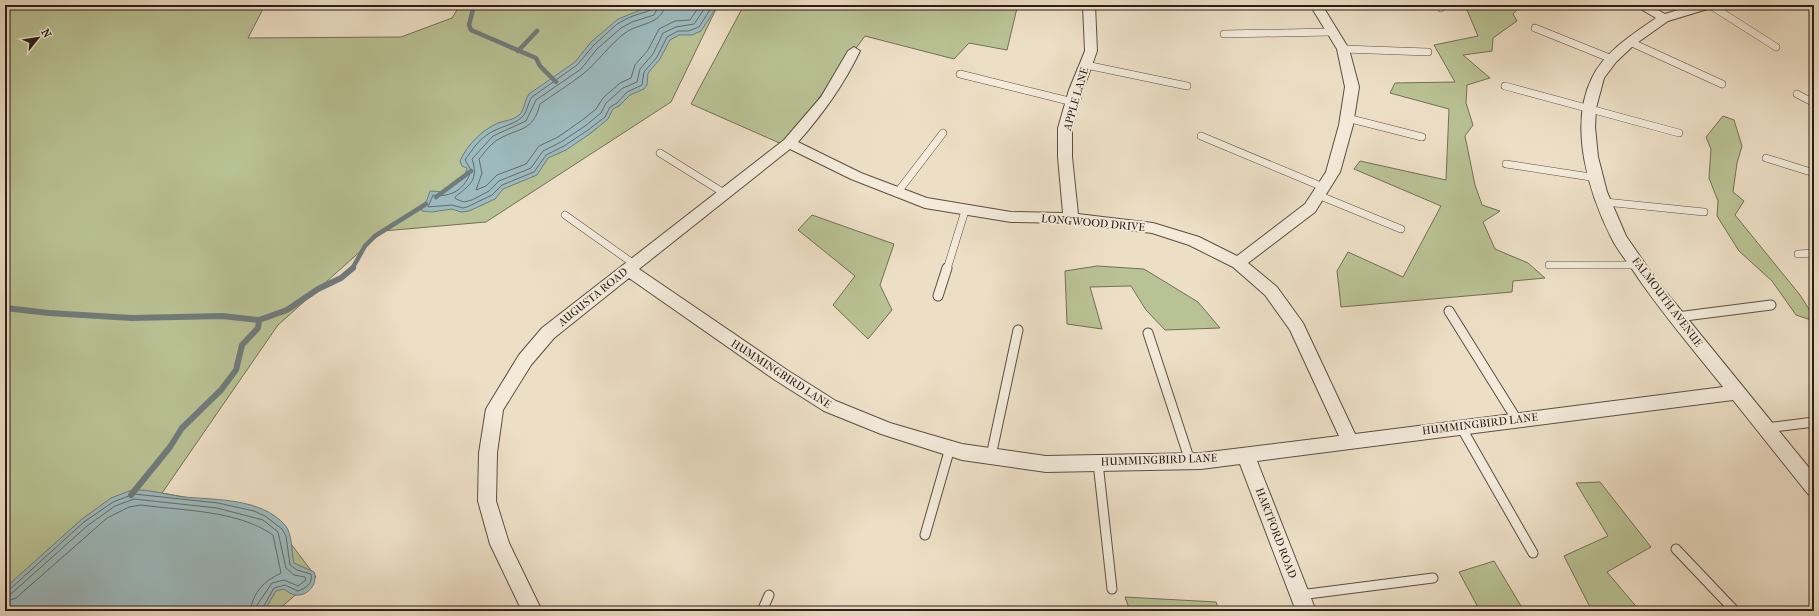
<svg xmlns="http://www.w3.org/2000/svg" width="1819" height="616" font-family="'IM FELL French Canon',serif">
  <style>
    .green { fill: #b9c294; stroke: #727056 }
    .water { fill: #9dbabe; stroke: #707b7c }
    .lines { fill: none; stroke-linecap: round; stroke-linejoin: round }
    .shore { stroke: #646c6b; stroke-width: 1 }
    .stream-far1 { stroke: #707b7c; stroke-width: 4.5 }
    .stream { stroke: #707b7c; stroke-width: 6 }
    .lane-far1-casing { stroke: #5c4e44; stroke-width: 8 }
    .lane-casing { stroke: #5c4e44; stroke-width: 11 }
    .street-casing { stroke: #5c4e44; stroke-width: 2 }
    .lane-far1 { stroke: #f3eada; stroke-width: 7 }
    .lane { stroke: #f3eada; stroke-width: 9 }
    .street { fill: #f3eada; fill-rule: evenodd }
    .labels { text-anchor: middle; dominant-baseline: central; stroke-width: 4; stroke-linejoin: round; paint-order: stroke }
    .street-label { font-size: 11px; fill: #2c1d18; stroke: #f3eada }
  </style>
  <rect width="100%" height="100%" fill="#eddfc6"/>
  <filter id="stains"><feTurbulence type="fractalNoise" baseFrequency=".005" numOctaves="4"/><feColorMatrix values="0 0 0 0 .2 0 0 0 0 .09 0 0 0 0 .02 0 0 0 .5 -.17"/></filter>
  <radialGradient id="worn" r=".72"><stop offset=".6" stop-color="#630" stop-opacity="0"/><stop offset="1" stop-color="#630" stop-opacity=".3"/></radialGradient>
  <path class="green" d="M 5,5 L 265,5 L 248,38 L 401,37 L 452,18 L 460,5 L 718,5 L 671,102 L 486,222 L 383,231 L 278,325 L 162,493 L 267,512 L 316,577 L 277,611 L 5,611 Z
    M 744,5 L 987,5 L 1017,8 L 1007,50 L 969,43 L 954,59 L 865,36 L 784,145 L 691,104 Z
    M 1472,5 L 1521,5 L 1513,14 L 1517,21 L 1493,38 L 1492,51 L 1463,55 L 1490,78 L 1467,85 L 1466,103 L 1473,125 L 1465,136 L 1475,185 L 1482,205 L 1500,211 L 1483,222 L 1495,249 L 1528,263 L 1545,278 L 1513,281 L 1512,292 L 1341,307 L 1337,271 L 1348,252 L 1403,277 L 1441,206 L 1354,169 L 1360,161 L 1446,180 L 1449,109 L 1390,93 L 1395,83 L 1455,82 L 1434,45 L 1478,36 L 1467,10 Z
    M 1723,116 L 1734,120 L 1742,146 L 1737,163 L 1733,192 L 1744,201 L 1735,215 L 1800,295 L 1814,317 L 1814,321 L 1796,315 L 1772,281 L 1739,251 L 1717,216 L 1718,201 L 1709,178 L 1711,149 L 1706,137 Z
    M 812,215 L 894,244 L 880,285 L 892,310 L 868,339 L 833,305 L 855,276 L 798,230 Z
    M 1097,266 L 1144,269 L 1198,302 L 1220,328 L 1165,330 L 1146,310 L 1131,286 L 1090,287 L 1102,329 L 1067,324 L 1065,271 Z
    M 1600,482 L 1651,547 L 1607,572 L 1640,611 L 1592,611 L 1564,556 L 1608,536 L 1576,483 Z
    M 1494,561 L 1524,611 L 1480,611 L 1459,572 Z
    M 1125,597 L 1216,602 L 1219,611 L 1130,611 Z"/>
  <path class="water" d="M 653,5 L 716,5 L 716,8 L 701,31 L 692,35 L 679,35 L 670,40 L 660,59 L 648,73 L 647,85 L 644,89 L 630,95 L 619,106 L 613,109 L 608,119 L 591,133 L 566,150 L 548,158 L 537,175 L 503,189 L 495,199 L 469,211 L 461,212 L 452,209 L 432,212 L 422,211 L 421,208 L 427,200 L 430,191 L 444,192 L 464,178 L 467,168 L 462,166 L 460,161 C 467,145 482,130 498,123 C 504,121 513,120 518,116 C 525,110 524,101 529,94 L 575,62 L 591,42 L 618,19 Z
    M 132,490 C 150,489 167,495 184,497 C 216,500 261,498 285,525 C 293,535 291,551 294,563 L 314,572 C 318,582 310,594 299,595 C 293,596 288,592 284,589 L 276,591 L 264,611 L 5,611 L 5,588 L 82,519 L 111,498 Z"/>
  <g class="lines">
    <path class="shore" d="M 654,5 L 651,10 L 630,17 L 617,24 L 594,45 L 577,65 L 532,97 C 527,104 528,112 521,118 C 513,125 499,127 490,133 C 479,139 472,150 465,160 L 471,170 C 466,189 451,198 433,195 L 428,207 L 452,205 L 463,208 L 467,207 L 492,195 L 502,185 L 534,172 L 546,155 L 564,146 L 588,130 L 605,117 L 610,107 L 617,103 L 627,92 L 642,85 L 644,72 L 657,57 L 667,37 L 678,31 L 688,31 L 699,27 L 713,5
      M 659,5 L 654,15 L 632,22 L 621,28 L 597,49 L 581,69 L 536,100 L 526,121 L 493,136 L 472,159 C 479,180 470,185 455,197 L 456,199 L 464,202 L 472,200 L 489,191 L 499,181 L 531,168 L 543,151 L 561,142 L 585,126 L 601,113 L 606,103 L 623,88 L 637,82 L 640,69 L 653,54 L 663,33 L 676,27 L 694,24 L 707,5
      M 665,5 C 662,25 638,23 625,33 C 609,45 598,62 583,74 C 569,85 554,94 540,104 C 533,132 520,127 499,139 C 491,143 485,152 479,159 L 482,173 L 476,190 L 486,186 L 497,175 L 526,164 L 539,146 L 558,137 L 581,121 L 596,109 L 603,98 L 620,83 L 631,78 L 635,65 L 648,50 L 659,29 L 675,21 L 690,20 L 700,5
      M 5,591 L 9,590 L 84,522 L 113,502 L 134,494 L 218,503 L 254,511 L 265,516 L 282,529 L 286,536 L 290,565 L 297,570 L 311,574 C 313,584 306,588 298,591 L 285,585 L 274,588 L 261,611
      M 5,596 L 12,593 L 87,526 L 115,506 L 134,499 L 217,508 L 263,520 L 278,532 L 286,568 L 294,575 L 305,577 L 306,580 L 298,586 L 284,580 L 272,583 L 257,605 L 256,611
      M 5,602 L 16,598 L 107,518 L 129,507 L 141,505 C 184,511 237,510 273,535 L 281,573 C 263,582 254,591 250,611"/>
    <path class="stream-far1" d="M 474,5 L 469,25 L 471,30 L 536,58 L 540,66 L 556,82
      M 518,51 L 537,31
      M 436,197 L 471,171
      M 352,269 L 365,246 L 375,236 L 426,204"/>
    <path class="stream" d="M 5,308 L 49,313 L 132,318 L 222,316 L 259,320 L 287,310 L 318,289 L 341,278 L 353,268
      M 131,495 L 170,447 L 182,428 L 221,390 L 236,370 L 242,345 L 258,328 L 259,320"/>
    <g class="lane-far1-casing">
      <path id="lane-far1" d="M 1439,5 L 1441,8
        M 1710,5 L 1776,47
        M 1535,28 L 1612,59
        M 1224,34 L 1331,32
        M 1630,42 L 1722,84
        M 1343,49 L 1428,52
        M 1086,65 L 1187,86
        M 960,74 L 1073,102
        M 1505,86 L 1679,133
        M 1797,94 L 1814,103
        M 1347,118 L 1422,137
        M 1201,136 L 1323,187
        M 660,153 L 724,193
        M 1766,158 L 1814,173
        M 1506,164 L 1597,178
        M 897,193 L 943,133
        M 1318,195 L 1401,229
        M 1605,202 L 1704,212
        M 565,215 L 634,264
        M 1798,254 L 1814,253
        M 1549,265 L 1637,265
        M 947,269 L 965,211"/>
    </g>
    <g class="lane-casing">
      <path id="lane" d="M 938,296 L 947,268
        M 1449,311 L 1517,420
        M 1677,317 L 1771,305
        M 1148,333 L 1190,461
        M 1461,427 L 1533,553
        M 1766,428 L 1814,422
        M 991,456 L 1018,330
        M 1098,463 L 1112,589
        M 925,535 L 950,448
        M 1676,549 L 1735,611
        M 1300,595 L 1433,578
        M 762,611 L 769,595"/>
    </g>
    <g class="street-casing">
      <path id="street" d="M 1083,5 L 1095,5 L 1097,51 L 1083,90 L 1072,128 L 1072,157 L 1078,214 L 1153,223 L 1199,237 L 1237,256 L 1305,204 L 1326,172 L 1339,125 L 1345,87 L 1337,49 L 1310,5 L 1322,5 L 1349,49 L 1359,87 L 1353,125 L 1340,172 L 1315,212 L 1248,263 L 1277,287 L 1303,323 L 1355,434 L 1723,387 C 1692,348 1659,310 1632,269 C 1625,259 1617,249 1612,239 C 1589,194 1568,126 1592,78 C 1604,52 1633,34 1656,18 L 1634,5 L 1649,5 L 1665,14 L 1694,5 L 1713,5 L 1711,8 L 1668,21 L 1634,45 L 1616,62 L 1604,78 L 1596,108 L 1595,127 L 1598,157 L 1607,192 L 1626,236 L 1657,281 L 1814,474 L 1814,496 L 1808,494 L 1733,400 L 1257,461 L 1316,611 L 1296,611 L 1240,464 L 1201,469 L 1046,472 L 962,460 L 881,434 L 824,411 L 775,380 L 629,278 L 554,338 L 531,365 L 503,410 L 497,453 L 496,501 L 509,543 L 542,611 L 522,611 L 490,544 L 478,501 L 479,453 L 486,409 L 489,404 L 519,355 L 542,328 L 784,140 L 821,97 L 848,51 L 854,47 L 860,51 C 844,84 823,114 798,142 L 861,173 L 927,198 L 1011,212 L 1063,213 L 1058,157 L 1058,128 L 1069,90 L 1085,51 ZM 790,149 L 851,179 L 925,208 L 1011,222 L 1071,223 L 1152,233 L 1189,245 L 1233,267 L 1265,295 L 1290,330 L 1339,436 L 1201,453 L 1046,456 L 962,444 L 890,423 L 836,401 L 787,370 L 639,269 Z"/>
    </g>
    <use href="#lane-far1" class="lane-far1"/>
    <use href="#lane" class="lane"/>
    <use href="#street" class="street"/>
  </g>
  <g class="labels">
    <g class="street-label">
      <text transform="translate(1076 99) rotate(-74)">APPLE LANE</text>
      <text transform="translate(1093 223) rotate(5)">LONGWOOD DRIVE</text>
      <text transform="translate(593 297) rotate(-39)">AUGUSTA ROAD</text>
      <text transform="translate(1667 302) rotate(53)">FALMOUTH AVENUE</text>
      <text transform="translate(781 374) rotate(33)">HUMMINGBIRD LANE</text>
      <text transform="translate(1480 424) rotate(-7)">HUMMINGBIRD LANE</text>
      <text transform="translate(1159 460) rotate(-2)">HUMMINGBIRD LANE</text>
      <text transform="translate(1276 533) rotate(69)">HARTFORD ROAD</text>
    </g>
  </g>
  <rect width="1819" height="616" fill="none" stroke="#eddfc6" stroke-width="20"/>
  <rect x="6" y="6" width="1807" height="604" fill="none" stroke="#2c1d18" stroke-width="2"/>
  <rect x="10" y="10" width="1799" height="596" fill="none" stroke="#2c1d18"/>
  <g transform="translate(38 38) rotate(60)" stroke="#f3eada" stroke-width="3" paint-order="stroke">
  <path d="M0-3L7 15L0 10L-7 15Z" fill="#2c1d18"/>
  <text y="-6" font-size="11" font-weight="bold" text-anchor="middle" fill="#2c1d18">N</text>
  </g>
  <rect width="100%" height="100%" filter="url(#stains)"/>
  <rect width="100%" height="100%" fill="url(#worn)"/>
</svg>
